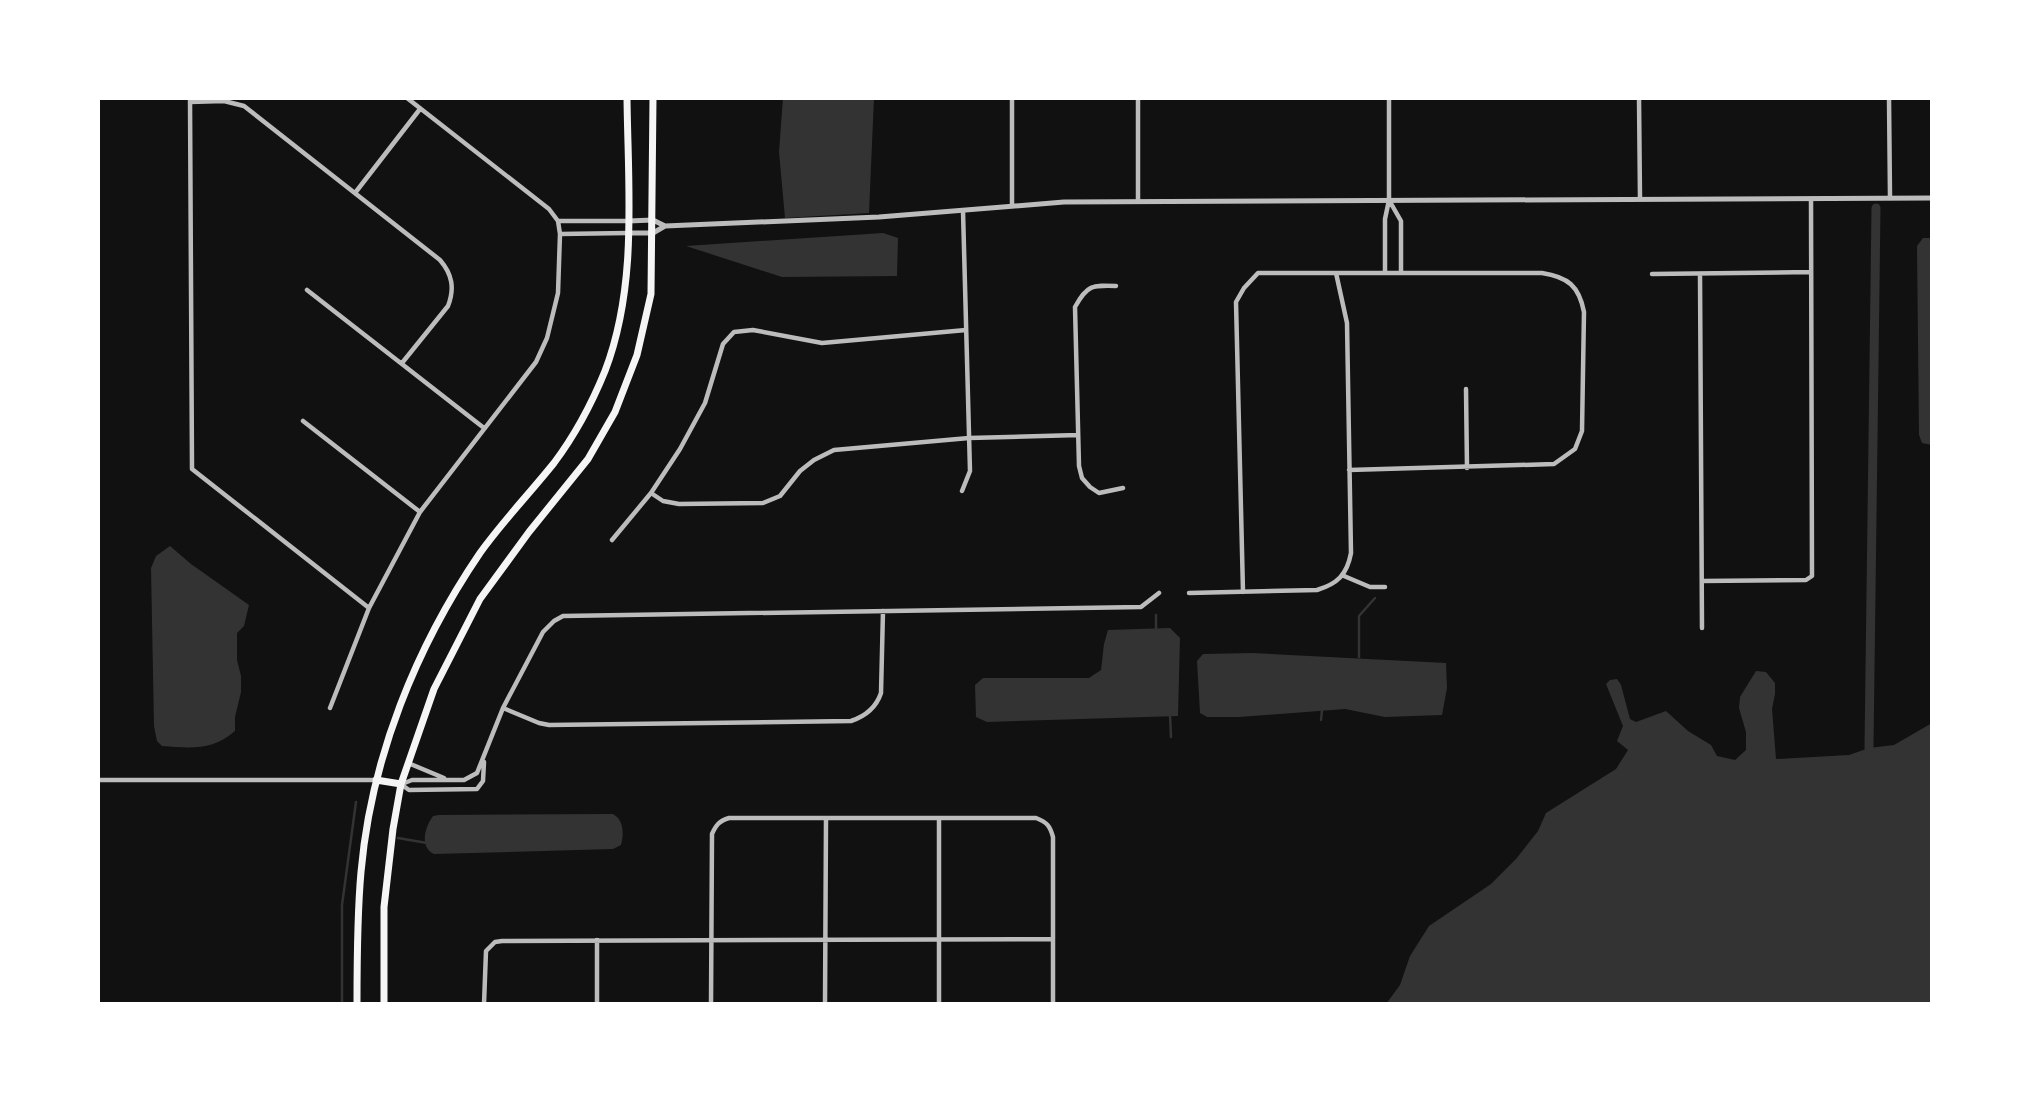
<svg xmlns="http://www.w3.org/2000/svg" width="2030" height="1102" font-family="'Work Sans',sans-serif">
  <style>
    .water { fill: #333 }
    .lines { fill: none; stroke-linecap: round; stroke-linejoin: round }
    .stream { stroke: #333; stroke-width: 2.5 }
    .canal { stroke: #333; stroke-width: 9 }
    .minor { stroke: #bcbcbc; stroke-width: 4.5 }
    .tertiary { stroke: #bcbcbc; stroke-width: 5 }
    .primary { stroke: #f5f5f5; stroke-width: 7 }
  </style>
  <rect width="100%" height="100%" fill="#111"/>
  <path class="water" d="M 783,98 L 874,98 L 869,213 L 785,218 L 779,152 Z
    M 883,233 L 898,238 L 897,276 L 782,277 L 686,246 Z
    M 1923,238 L 1932,238 L 1932,445 L 1922,443 L 1919,435 L 1917,246 Z
    M 170,546 L 191,564 L 249,605 L 244,626 L 237,633 L 237,660 L 241,676 L 241,692 L 235,717 L 235,731 C 212,751 191,748 162,746 L 157,741 L 154,726 L 151,568 L 156,556 Z
    M 1170,628 L 1180,638 L 1178,716 L 987,722 L 976,717 L 975,685 L 983,678 L 1089,678 L 1101,670 L 1104,644 L 1108,630 Z
    M 1253,653 L 1446,663 L 1447,688 L 1442,715 L 1385,717 L 1345,709 L 1239,717 L 1207,717 L 1200,713 L 1197,661 L 1203,654 Z
    M 1756,671 L 1766,672 L 1775,683 L 1775,694 L 1772,709 L 1776,759 L 1849,755 L 1869,748 L 1894,745 L 1932,723 L 1932,1004 L 1386,1004 L 1400,985 L 1410,956 L 1429,926 L 1491,884 L 1516,859 L 1538,831 L 1546,813 L 1616,769 L 1628,750 L 1617,741 L 1623,726 L 1606,684 L 1610,680 L 1617,679 L 1621,685 L 1630,719 L 1636,722 L 1666,711 L 1688,731 L 1711,745 L 1717,756 L 1735,760 L 1746,750 L 1746,732 L 1739,708 L 1740,697 Z
    M 613,814 C 624,820 624,834 621,845 L 613,849 L 434,854 C 419,847 425,827 433,816 L 439,815 Z"/>
  <g class="lines">
    <path class="stream" d="M 1156,615 L 1156,629
      M 1359,657 L 1359,616 L 1375,598
      M 1170,715 L 1171,737
      M 1321,720 L 1322,710
      M 398,838 L 427,843
      M 342,1004 L 342,905 L 356,802"/>
    <path class="canal" d="M 1869,748 L 1876,208"/>
    <path class="minor" d="M 190,98 L 192,469 L 369,608
      M 1138,98 L 1138,201
      M 1639,98 L 1640,199
      M 1889,98 L 1890,198
      M 190,102 L 224,101 L 244,106 L 440,260 C 452,274 455,288 448,306 L 402,363
      M 355,193 L 420,109
      M 1389,200 L 1401,221 L 1401,273
      M 1012,206 L 1012,98
      M 558,221 L 628,221
      M 560,234 L 628,233
      M 1385,273 L 1385,219 L 1389,200 L 1389,98
      M 1652,274 L 1811,272
      M 1700,274 L 1702,628
      M 1116,286 C 1092,285 1087,285 1075,307 L 1079,466 L 1082,478 L 1090,487 L 1099,493 L 1123,488
      M 307,290 L 484,428
      M 1466,389 L 1467,468
      M 303,421 L 420,512
      M 962,491 L 970,471 L 963,211
      M 651,493 L 663,501 L 679,504 L 763,503 L 780,496 L 800,471 L 814,460 L 834,450 L 969,438 L 1078,435
      M 612,540 L 651,493 L 680,449 L 705,403 L 723,344 L 734,332 L 753,330 L 822,343 L 966,330
      M 1344,576 L 1370,587 L 1385,587
      M 1702,581 L 1806,580 L 1812,576 L 1811,199
      M 1243,592 L 1236,302 L 1244,288 L 1258,273 L 1542,273 C 1568,277 1579,286 1584,312 L 1582,431 L 1575,449 L 1554,464 L 1349,470
      M 1189,593 L 1317,590 C 1337,584 1347,575 1351,553 L 1347,323 L 1336,273
      M 330,708 L 369,608 L 420,512 L 536,362 L 547,338 L 558,293 L 560,234 L 558,221 L 549,209 L 407,98
      M 503,708 L 539,723 L 549,725 L 851,721 C 866,716 876,708 881,693 L 883,611
      M 408,763 L 444,778
      M 98,780 L 375,780
      M 402,784 L 412,780 L 464,780 L 477,773 L 503,708 L 543,632 L 554,621 L 563,616 L 1141,607 L 1159,593
      M 402,785 L 409,790 L 477,789 L 483,781 L 484,762
      M 939,818 L 939,1004
      M 597,940 L 597,1004
      M 484,1004 L 486,951 L 495,942 L 502,941 L 1053,939
      M 711,1004 L 712,834 C 716,825 719,821 729,818 L 1036,818 C 1047,822 1050,826 1053,837 L 1053,1004
      M 825,1004 L 826,819"/>
    <path class="tertiary" d="M 628,221 L 653,220 L 665,226
      M 628,233 L 653,233 L 665,226 L 879,217 L 1064,202 L 1932,198"/>
    <path class="primary" d="M 376,780 L 401,784
      M 357,1004 C 357,960 357,916 361,872 C 371,758 416,647 480,553 C 503,521 530,493 554,463 C 575,435 592,403 605,371 C 638,285 628,188 627,98
      M 384,1004 L 384,907 L 393,829 L 401,784 L 434,689 L 480,599 L 529,532 L 588,459 L 615,412 L 637,355 L 651,294 L 653,98"/>
  </g>
  <rect width="2030" height="1102" fill="none" stroke="#ffffff" stroke-width="200"/>
</svg>
